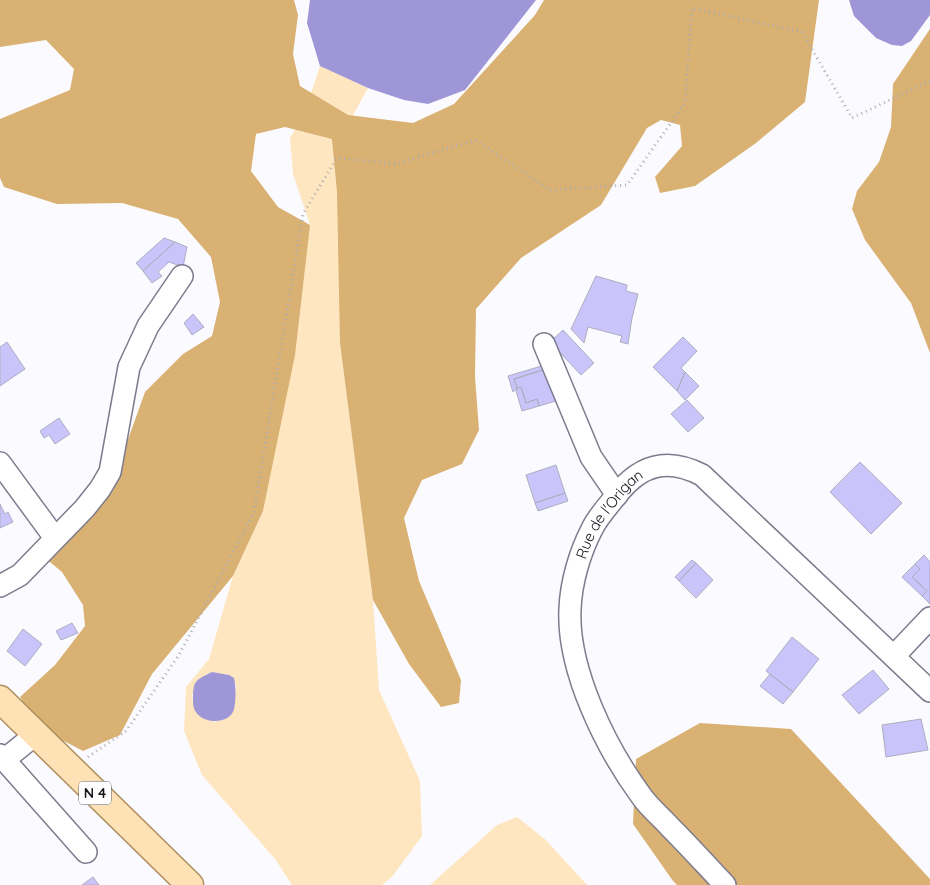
<svg xmlns="http://www.w3.org/2000/svg" width="930" height="885" font-family="Quicksand,sans-serif">
  <style>
    .green { fill: #fee6c1; fill-rule: evenodd }
    .forest { fill: #d9b172 }
    .water { fill: #9e96d6 }
    .building { fill: #c9c4f9; stroke: #afadc0 }
    .lines { fill: none; stroke-linecap: round; stroke-linejoin: round }
    .minor-casing { stroke: #7d7b8d; stroke-width: 24 }
    .major-casing { stroke: #ad8e5f; stroke-width: 29 }
    .path { stroke: #adadb2; stroke-width: 3; stroke-dasharray: 1 4; stroke-linecap: butt }
    .minor { stroke: #fff; stroke-width: 21 }
    .major { stroke: #fee2b5; stroke-width: 26 }
    .labels { text-anchor: middle; dominant-baseline: central; stroke-width: 4.5; stroke-linejoin: round; paint-order: stroke }
    .shield { fill: #fff; stroke: #5d5c61; stroke-width: 1 }
    .shield-label { font-size: 14px; font-weight: bold; fill: #17161d }
    .street-label { font-size: 15px; fill: #17161d; stroke: #fff }
  </style>
  <rect width="100%" height="100%" fill="#fbfbff"/>
  <path class="green" d="M 320,66 L 368,88 L 346,128 L 340,343 L 373,600 L 379,690 L 420,781 L 422,836 L 392,877 L 382,885 L 292,885 L 275,859 L 202,775 L 184,731 L 186,687 L 209,659 L 233,576 L 263,511 L 310,225 L 293,174 L 290,138 L 304,114 ZM 212,672 L 229,675 L 236,685 L 234,707 L 228,717 L 214,722 L 193,701 L 192,695 L 206,675 Z
    M 517,817 L 546,840 L 587,885 L 430,885 L 497,825 Z"/>
  <path class="forest" d="M 0,0 L 294,0 L 298,15 L 293,54 L 300,86 L 348,115 L 413,123 L 454,104 L 535,15 L 544,0 L 819,0 L 805,102 L 756,143 L 695,186 L 660,193 L 655,177 L 682,146 L 680,125 L 661,120 L 647,128 L 601,205 L 521,258 L 476,309 L 475,377 L 479,430 L 462,464 L 422,480 L 404,518 L 419,581 L 461,680 L 459,703 L 441,707 L 409,664 L 373,600 L 340,343 L 337,192 L 332,139 L 285,127 L 256,134 L 251,171 L 278,207 L 310,225 L 295,355 L 263,511 L 233,576 L 152,674 L 120,735 L 83,751 L 60,739 L 37,723 L 20,697 L 55,665 L 85,626 L 83,605 L 62,572 L 45,558 L 121,459 L 145,392 L 183,354 L 212,336 L 220,302 L 211,257 L 178,219 L 122,203 L 57,204 L 4,187 L 0,178 L 0,119 L 70,90 L 74,69 L 46,40 L 0,47 Z
    M 930,29 L 930,353 L 911,303 L 865,240 L 852,209 L 857,191 L 879,162 L 891,127 L 893,84 Z
    M 700,723 L 791,729 L 930,879 L 930,885 L 677,885 L 673,881 L 633,824 L 636,759 Z"/>
  <path class="water" d="M 310,0 L 536,0 L 465,90 L 428,104 L 404,100 L 368,88 L 320,66 L 307,23 Z
    M 849,0 L 930,0 L 930,15 L 911,41 L 902,46 L 892,45 L 876,38 L 854,16 Z
    M 212,672 L 229,675 L 234,678 C 236,687 236,700 234,709 C 230,727 192,725 193,701 C 193,681 194,681 212,672 Z"/>
  <path class="building" d="M 164,238 L 175,242 L 143,271 L 136,263 Z
    M 175,242 L 187,247 L 183,267 L 169,262 L 158,272 L 162,276 L 152,283 L 143,271 Z
    M 596,276 L 627,285 L 626,291 L 638,294 L 632,318 L 628,344 L 620,342 L 622,336 L 588,327 L 584,343 L 571,329 Z
    M 193,314 L 204,327 L 192,335 L 184,323 Z
    M 563,330 L 594,363 L 581,375 L 550,342 Z
    M 683,337 L 697,351 L 681,368 L 685,372 L 677,391 L 653,367 Z
    M 7,342 L 25,369 L 0,386 L 0,347 Z
    M 548,364 L 549,368 L 514,379 L 517,388 L 513,392 L 508,376 Z
    M 549,368 L 559,400 L 539,406 L 537,399 L 526,403 L 521,387 L 517,388 L 514,379 Z
    M 685,372 L 699,386 L 685,400 L 677,391 Z
    M 521,387 L 526,403 L 537,399 L 539,406 L 522,411 L 516,391 L 517,388 Z
    M 687,400 L 704,418 L 688,432 L 671,414 Z
    M 59,418 L 70,434 L 55,444 L 49,435 L 44,438 L 40,431 Z
    M 860,462 L 902,503 L 871,534 L 830,492 Z
    M 556,465 L 565,493 L 535,503 L 526,475 Z
    M 565,493 L 568,501 L 538,511 L 535,503 Z
    M 0,504 L 5,514 L 8,512 L 13,522 L 0,528 Z
    M 924,555 L 930,562 L 930,604 L 922,596 L 927,591 L 912,577 L 920,569 L 915,564 Z
    M 692,560 L 696,563 L 679,581 L 675,577 Z
    M 696,563 L 713,580 L 696,598 L 679,581 Z
    M 915,564 L 920,569 L 912,577 L 927,591 L 922,596 L 902,577 Z
    M 72,623 L 78,633 L 61,640 L 56,631 Z
    M 23,629 L 42,644 L 25,666 L 7,651 Z
    M 792,637 L 819,659 L 793,692 L 766,671 Z
    M 873,670 L 889,689 L 859,714 L 842,695 Z
    M 770,674 L 793,692 L 783,704 L 760,686 Z
    M 921,719 L 928,750 L 886,757 L 882,725 Z
    M 93,877 L 99,885 L 82,885 Z"/>
  <g class="lines">
    <g class="minor-casing">
      <g id="minor">
        <path d="M 544,344 L 591,457 L 617,495"/>
        <path d="M 0,463 L 55,538"/>
        <path d="M 0,586 L 20,575 L 85,508 L 100,489 L 110,472 L 129,367 L 148,326 L 182,276"/>
        <path d="M 894,656 L 930,618"/>
        <path d="M 0,755 L 86,852"/>
        <path d="M 4,760 L 35,735"/>
        <path id="s1" d="M 725,885 C 707,866 689,846 670,827 C 661,817 650,808 642,797 C 606,748 567,670 570,609 C 571,582 580,552 592,529 C 598,516 610,504 619,492 C 643,463 669,458 702,475 L 930,691"/>
      </g>
    </g>
    <g class="major-casing">
      <path id="major" d="M 0,699 L 190,885"/>
    </g>
    <path class="path" d="M 88,757 L 126,731 L 179,655 L 254,512 L 303,214 L 337,158 L 396,164 L 475,140 L 550,190 L 627,185 L 685,103 L 692,8 L 802,32 L 852,118 L 930,81"/>
    <use href="#minor" class="minor"/>
    <use href="#major" class="major"/>
  </g>
  <g class="labels">
    <rect class="shield" x="79" y="781.5" width="32" height="23" rx="4"/>
    <g class="shield-label">
      <text x="95" y="793">N 4</text>
    </g>
    <g class="street-label">
      <text stroke="none"><textPath href="#s1" startOffset="431">Rue de l'Origan</textPath></text>
    </g>
  </g>
</svg>
